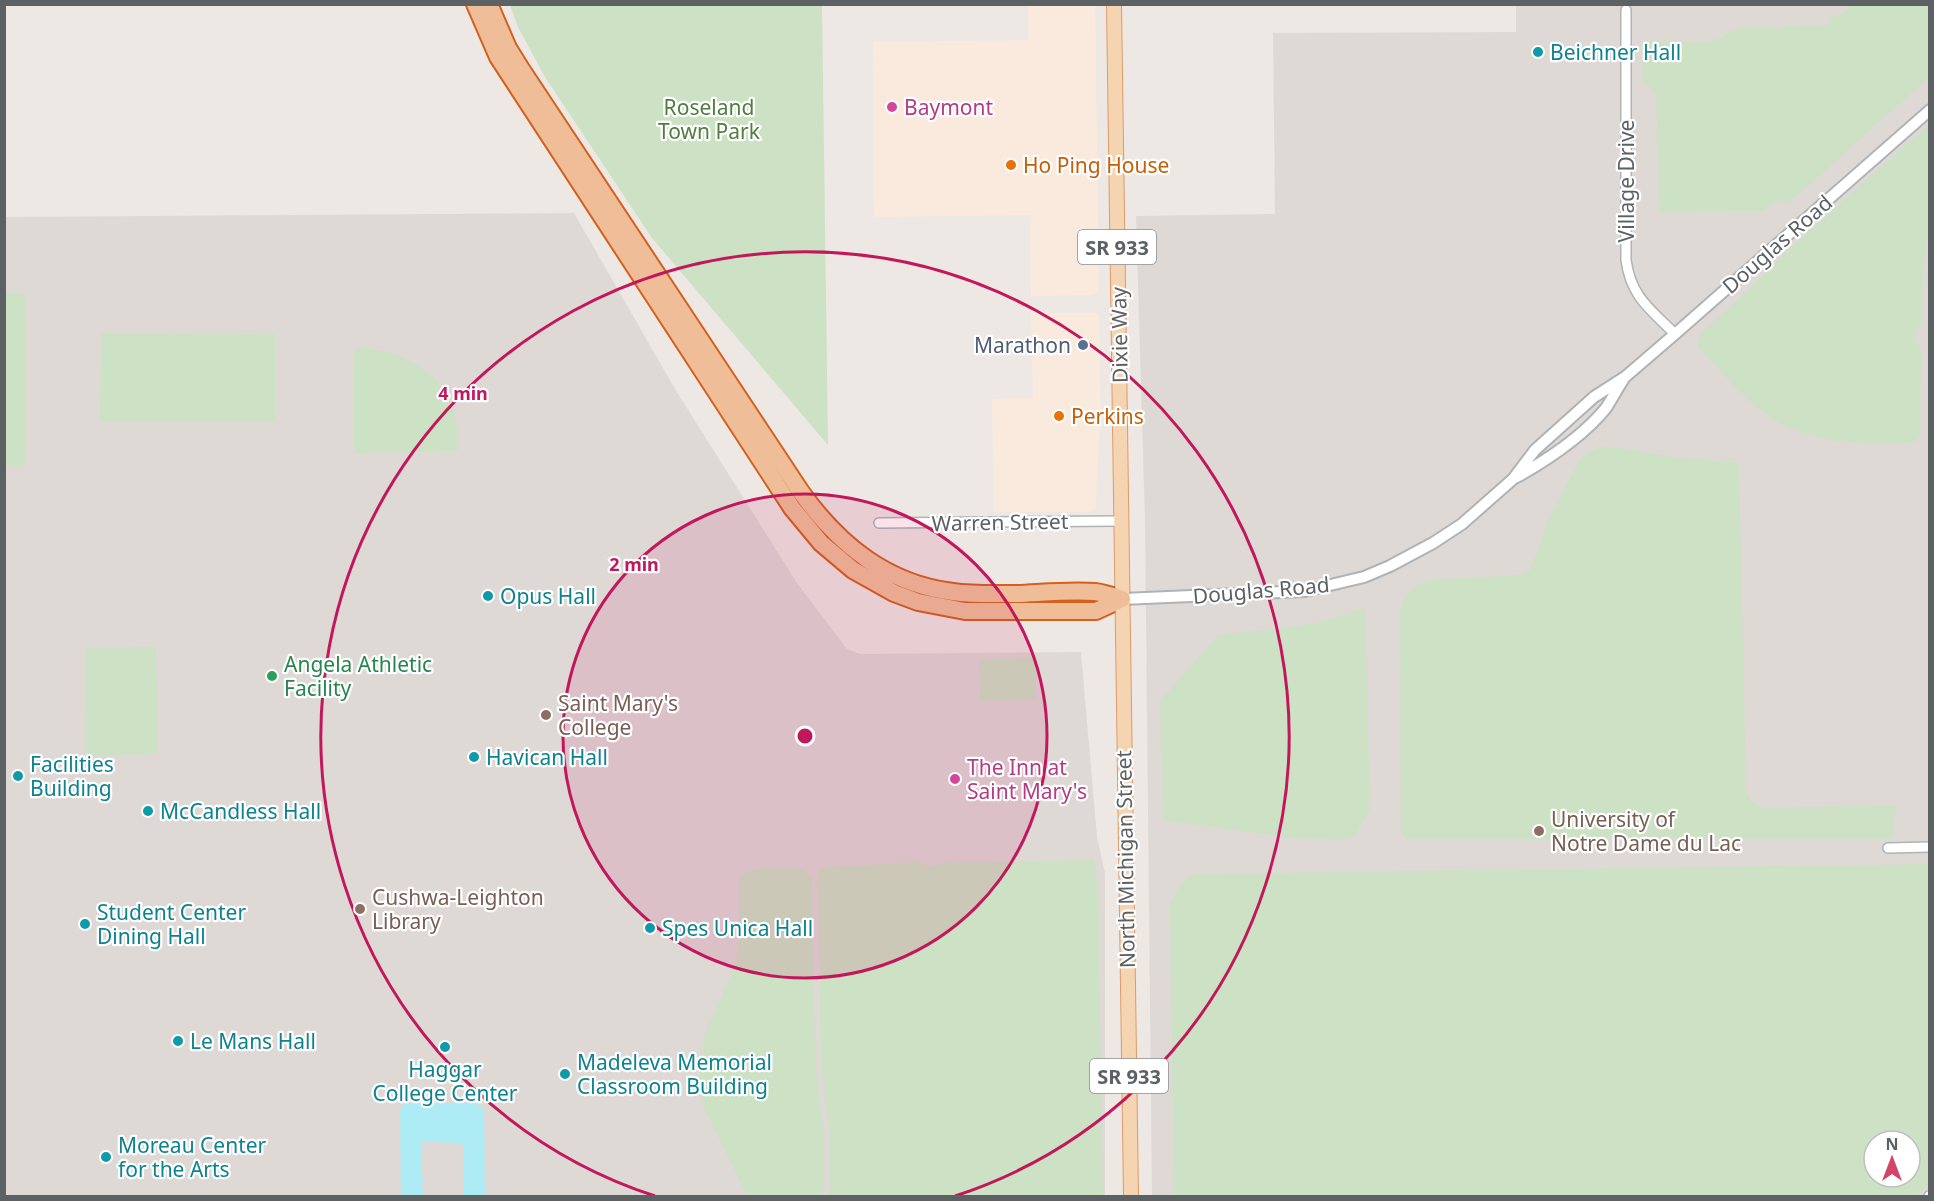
<svg xmlns="http://www.w3.org/2000/svg" width="1934" height="1201" font-family="'Noto Sans',sans-serif">
  <style>
    .commercial { fill: #f9eadd }
    .education { fill: #dfd9d6; fill-rule: evenodd }
    .green { fill: #cde1c4; fill-rule: evenodd }
    .water { fill: #adecf4 }
    .lines { fill: none; stroke-linecap: round; stroke-linejoin: round }
    .minor-casing { stroke: #afb3b5; stroke-width: 12 }
    .tertiary-casing { stroke: #afb3b5; stroke-width: 14 }
    .primary-casing { stroke: #df9a6b; stroke-width: 16 }
    .motorway-casing { stroke: #d4601d; stroke-width: 20 }
    .minor { stroke: #fff; stroke-width: 9 }
    .tertiary { stroke: #fff; stroke-width: 10 }
    .primary { stroke: #f5d4b2; stroke-width: 14 }
    .motorway { stroke: #efbe99; stroke-width: 16 }
    .ring { fill: none; stroke: #c2185b; stroke-width: 3 }
    .culture-dot { fill: #0f9aa8; stroke: #fff; stroke-width: 2 }
    .hotel-dot { fill: #d1479c; stroke: #fff; stroke-width: 2 }
    .food-dot { fill: #e8710a; stroke: #fff; stroke-width: 2 }
    .service-dot { fill: #5c6f8a; stroke: #fff; stroke-width: 2 }
    .leisure-dot { fill: #2e9e5b; stroke: #fff; stroke-width: 2 }
    .education-dot { fill: #8d6e63; stroke: #fff; stroke-width: 2 }
    .labels { text-anchor: middle; dominant-baseline: central; stroke-width: 4.5; stroke-linejoin: round; paint-order: stroke }
    .shield { fill: #fff; stroke: #8d9092; stroke-width: 1.5 }
    .shield-label { font-size: 20px; font-weight: bold; fill: #5c6163 }
    .culture-label { font-size: 21px; fill: #0d838f; stroke: #fff; text-anchor: start }
    .park-label { font-size: 21px; fill: #517e40; stroke: #fff }
    .hotel-label { font-size: 21px; fill: #b23c85; stroke: #fff; text-anchor: start }
    .food-label { font-size: 21px; fill: #c56008; stroke: #fff; text-anchor: start }
    .street-label { font-size: 21px; fill: #5c6163; stroke: #fff }
    .service-label { font-size: 21px; fill: #4e5e75; stroke: #fff; text-anchor: end }
    .leisure-label { font-size: 21px; fill: #27864d; stroke: #fff; text-anchor: start }
    .education-label { font-size: 21px; fill: #785e54; stroke: #fff; text-anchor: start }
    .centre { fill: #c2185b; stroke: #fff; stroke-width: 3 }
    .ring-label { font-size: 18px; text-anchor: middle; font-weight: bold; fill: #c2185b; stroke: #fff; stroke-width: 4.5; stroke-linejoin: round; paint-order: stroke }
  </style>
  <rect width="100%" height="100%" fill="#ede8e4"/>
  <path class="commercial" d="M 1028,5 L 1095,5 L 1099,292 L 1092,295 L 1031,296 L 1030,215 L 874,217 L 873,42 L 1028,40 Z
    M 1031,313 L 1099,313 L 1101,422 L 1097,466 L 1096,509 L 1090,512 L 994,512 L 992,399 L 1033,398 Z"/>
  <path class="education" d="M 1516,4 L 1929,5 L 1929,1196 L 1152,1196 L 1145,521 L 1136,216 L 1275,214 L 1273,33 L 1516,32 ZM 1874,1141 L 1910,1141 L 1910,1177 L 1874,1177 Z
    M 574,213 L 675,389 L 797,583 L 847,649 L 860,654 L 1081,652 L 1097,837 L 1105,873 L 1105,1196 L 5,1196 L 4,217 Z"/>
  <path class="green" d="M 510,5 L 822,5 L 828,445 L 652,238 L 545,77 L 518,27 Z
    M 1851,5 L 1929,5 L 1929,77 L 1787,205 L 1782,199 L 1762,211 L 1660,212 L 1656,93 L 1643,81 L 1642,42 L 1711,42 L 1739,28 L 1782,28 L 1783,26 L 1830,25 L 1830,18 L 1843,14 Z
    M 1929,124 L 1929,236 L 1926,240 L 1923,275 L 1921,325 L 1916,329 L 1915,343 L 1919,344 L 1921,350 L 1920,434 L 1918,439 L 1912,443 C 1862,446 1808,444 1765,414 C 1741,396 1720,370 1699,349 C 1697,341 1698,338 1702,332 L 1749,290 L 1780,257 Z
    M 4,293 L 25,293 L 25,466 L 5,466 Z
    M 101,333 L 275,334 L 275,421 L 100,421 Z
    M 366,348 C 409,353 448,377 457,423 C 458,432 458,442 458,451 L 354,453 L 354,349 Z
    M 1603,447 L 1630,449 L 1667,456 L 1739,463 L 1746,790 L 1751,801 L 1763,808 L 1895,805 L 1893,839 L 1407,839 L 1403,836 L 1401,829 L 1400,611 C 1405,592 1411,588 1429,580 L 1520,575 L 1530,570 L 1550,517 L 1580,459 L 1590,452 Z
    M 1365,608 L 1370,810 L 1354,837 L 1345,840 L 1291,838 L 1168,821 L 1164,817 L 1160,701 L 1219,634 L 1280,629 L 1328,620 Z
    M 156,647 L 158,754 L 86,756 L 85,648 Z
    M 1035,658 L 1036,700 L 980,701 L 979,659 Z
    M 1088,860 L 1094,860 L 1098,889 L 1103,1196 L 829,1196 L 829,1128 L 821,1065 L 818,875 L 821,867 L 918,862 C 929,868 935,866 946,862 Z
    M 1929,864 L 1930,1182 L 1917,1196 L 1174,1196 L 1170,903 C 1176,892 1183,878 1195,874 ZM 1874,1141 L 1910,1141 L 1910,1177 L 1874,1177 Z
    M 798,868 L 808,872 L 812,876 L 815,1061 L 823,1128 L 823,1196 L 747,1196 L 704,1108 L 700,1089 L 700,1067 L 707,1028 L 736,966 L 739,943 L 739,879 C 750,863 780,868 798,868 Z"/>
  <path class="water" d="M 404,1104 L 477,1104 L 484,1109 L 485,1196 L 464,1196 L 463,1145 L 461,1143 L 423,1142 L 421,1144 L 423,1196 L 401,1196 L 400,1111 Z"/>
  <g class="lines">
    <g class="minor-casing">
      <path id="minor" d="M 1626,10 L 1626,260 C 1631,297 1650,309 1675,334
        M 879,523 L 1121,521
        M 1888,848 L 1930,847
        M 1929,1196 L 1930,1196"/>
    </g>
    <g class="tertiary-casing">
      <path id="tertiary" d="M 1517,477 C 1547,460 1584,435 1606,408 C 1612,399 1617,389 1623,380
        M 1122,599 L 1305,591 L 1364,577 L 1390,566 L 1433,543 L 1462,524 L 1513,479 L 1535,450 L 1594,397 L 1625,377 L 1675,334 L 1930,110"/>
    </g>
    <g class="primary-casing">
      <path id="primary" d="M 1114,4 L 1131,1196"/>
    </g>
    <g class="motorway-casing">
      <path id="motorway" d="M 475,4 L 498,57 L 511,77 L 792,508 L 821,543 L 853,570 L 894,593 L 918,602 L 965,611 L 1096,611 L 1122,599
        M 489,4 L 508,48 L 521,69 L 801,492 C 839,545 887,584 953,592 C 974,595 996,594 1017,594 C 1041,593 1071,590 1095,592 C 1104,593 1113,596 1122,599"/>
    </g>
    <use href="#minor" class="minor"/>
    <use href="#tertiary" class="tertiary"/>
    <use href="#primary" class="primary"/>
    <use href="#motorway" class="motorway"/>
  </g>
  <circle cx="805" cy="736" r="242" fill="#c2185b" fill-opacity=".12"/>
  <g class="ring">
    <circle cx="805" cy="736" r="242"/>
    <path d="M655 1196A484 484 0 1 1 955 1196"/>
  </g>
  <g class="culture-dot">
    <circle cx="1538" cy="52" r="6"/>
    <circle cx="488" cy="596" r="6"/>
    <circle cx="474" cy="757" r="6"/>
    <circle cx="18" cy="776" r="6"/>
    <circle cx="148" cy="811" r="6"/>
    <circle cx="85" cy="924" r="6"/>
    <circle cx="650" cy="928" r="6"/>
    <circle cx="178" cy="1041" r="6"/>
    <circle cx="445" cy="1047" r="6"/>
    <circle cx="565" cy="1074" r="6"/>
    <circle cx="106" cy="1157" r="6"/>
  </g>
  <g class="hotel-dot">
    <circle cx="892" cy="107" r="6"/>
    <circle cx="955" cy="779" r="6"/>
  </g>
  <g class="food-dot">
    <circle cx="1011" cy="165" r="6"/>
    <circle cx="1059" cy="416" r="6"/>
  </g>
  <circle class="service-dot" cx="1083" cy="345" r="6"/>
  <circle class="leisure-dot" cx="272" cy="676" r="6"/>
  <g class="education-dot">
    <circle cx="546" cy="715" r="6"/>
    <circle cx="1539" cy="831" r="6"/>
    <circle cx="360" cy="909" r="6"/>
  </g>
  <g class="labels">
    <g class="shield">
      <rect x="1078" y="230" width="78" height="34" rx="4.5"/>
      <rect x="1090" y="1059" width="78" height="34" rx="4.5"/>
    </g>
    <g class="shield-label">
      <text x="1117" y="247">SR 933</text>
      <text x="1129" y="1076">SR 933</text>
    </g>
    <g class="culture-label">
      <text x="1550" y="52">Beichner Hall</text>
      <text x="500" y="596">Opus Hall</text>
      <text x="486" y="757">Havican Hall</text>
      <text x="30" y="764">Facilities<tspan x="30" dy="24">Building</tspan></text>
      <text x="160" y="811">McCandless Hall</text>
      <text x="97" y="912">Student Center<tspan x="97" dy="24">Dining Hall</tspan></text>
      <text x="662" y="928">Spes Unica Hall</text>
      <text x="190" y="1041">Le Mans Hall</text>
      <text x="577" y="1062">Madeleva Memorial<tspan x="577" dy="24">Classroom Building</tspan></text>
      <text x="445" y="1069" text-anchor="middle">Haggar<tspan x="445" dy="24">College Center</tspan></text>
      <text x="118" y="1145">Moreau Center<tspan x="118" dy="24">for the Arts</tspan></text>
    </g>
    <g class="park-label">
      <text x="709" y="107">Roseland<tspan x="709" dy="24">Town Park</tspan></text>
    </g>
    <g class="hotel-label">
      <text x="904" y="107">Baymont</text>
      <text x="967" y="767">The Inn at<tspan x="967" dy="24">Saint Mary's</tspan></text>
    </g>
    <g class="food-label">
      <text x="1023" y="165">Ho Ping House</text>
      <text x="1071" y="416">Perkins</text>
    </g>
    <g class="street-label">
      <text transform="translate(1626 181) rotate(-90)">Village Drive</text>
      <text transform="translate(1777 244) rotate(-41)">Douglas Road</text>
      <text transform="translate(1119 335) rotate(-91)">Dixie Way</text>
      <text transform="translate(1000 522) rotate(-1)">Warren Street</text>
      <text transform="translate(1261 590) rotate(-5)">Douglas Road</text>
      <text transform="translate(1125 859) rotate(-91)">North Michigan Street</text>
    </g>
    <g class="service-label">
      <text x="1071" y="345">Marathon</text>
    </g>
    <g class="leisure-label">
      <text x="284" y="664">Angela Athletic<tspan x="284" dy="24">Facility</tspan></text>
    </g>
    <g class="education-label">
      <text x="558" y="703">Saint Mary's<tspan x="558" dy="24">College</tspan></text>
      <text x="1551" y="819">University of<tspan x="1551" dy="24">Notre Dame du Lac</tspan></text>
      <text x="372" y="897">Cushwa-Leighton<tspan x="372" dy="24">Library</tspan></text>
    </g>
  </g>
  <circle cx="805" cy="736" r="9" class="centre"/>
  <g class="ring-label">
    <text x="463" y="400">4 min</text>
    <text x="634" y="571">2 min</text>
  </g>
  <rect width="1934" height="1201" fill="none" stroke="#5c6163" stroke-width="12"/>
  <g transform="translate(1892 1159)"><circle r="28" fill="#ffffff" stroke="#bec0c1" stroke-width="1.5"/>
  <path d="M0-4.5L10 22L0 15L-10 22Z" fill="#d34467"/>
  <text y="-9" font-size="16" font-weight="bold" text-anchor="middle" fill="#5c6163">N</text>
  </g>
</svg>
